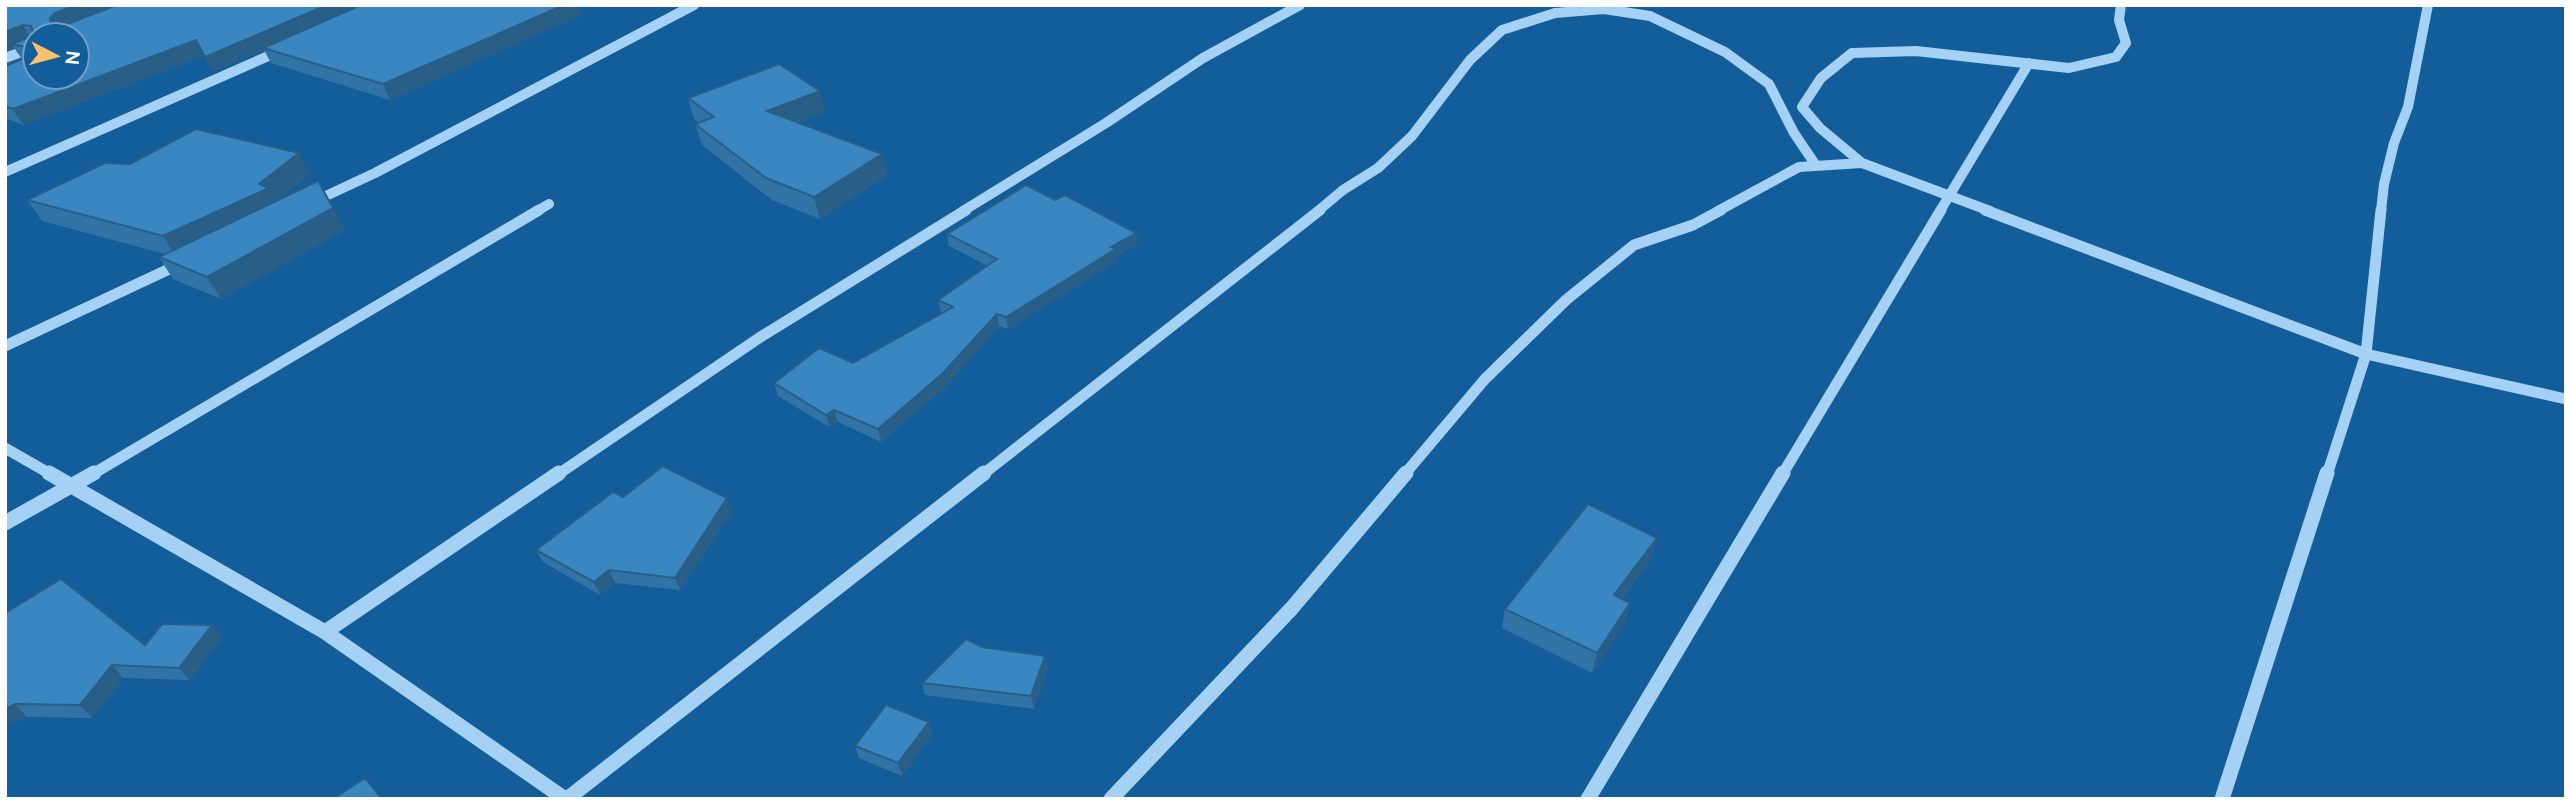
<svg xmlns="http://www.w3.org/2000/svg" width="2571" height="804" font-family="'DM Sans',sans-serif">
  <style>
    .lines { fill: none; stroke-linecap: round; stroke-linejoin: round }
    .minor-far2 { stroke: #a5d2f4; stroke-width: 10 }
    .minor-far1 { stroke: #a5d2f4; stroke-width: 11 }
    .minor { stroke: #a5d2f4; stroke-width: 15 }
    .wall { fill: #3273a6; fill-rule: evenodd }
    .shaded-wall { fill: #295e87 }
    .building { fill: #3a86c1; stroke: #295e87; stroke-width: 2 }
  </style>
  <rect width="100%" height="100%" fill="#125d9a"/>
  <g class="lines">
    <path class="minor-far2" d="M 5,58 L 35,47
      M 5,172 L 282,50
      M 313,202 L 375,173 L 694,5
      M 537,211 L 549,204
      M 963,211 L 1106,123 L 1203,58 L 1300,5
      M 1318,211 L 1343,190 L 1378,168 L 1412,136 L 1470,60 L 1502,30 L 1555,13 L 1604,9 L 1650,16 L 1725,52 L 1769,84 L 1794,133 L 1815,164
      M 1718,211 L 1799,167 L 1862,163
      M 1940,211 L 2029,63
      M 1990,211 L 1862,163 L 1820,128 L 1802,107 L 1821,78 L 1852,53 L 1916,51 L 2069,68 L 2116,57 L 2126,43 L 2119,20 L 2121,5
      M 2381,211 L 2384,184 L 2394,143 L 2408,107 L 2428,5"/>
    <path class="minor-far1" d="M 1985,210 L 2366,354 L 2566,399
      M 5,346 L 182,263
      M 5,448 L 52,475
      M 91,475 L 539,210
      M 557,475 L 759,338 L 966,210
      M 982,475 L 1320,210
      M 1404,475 L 1485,379 L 1566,300 L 1634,245 L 1693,225 L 1721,210
      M 1782,475 L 1941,210
      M 2327,475 L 2366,354 L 2381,210"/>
    <path class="minor" d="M 49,473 L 325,632 L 565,799
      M 5,523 L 94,473
      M 325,632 L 559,473
      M 567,799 L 984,473
      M 1111,799 L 1292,608 L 1406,473
      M 1588,799 L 1783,473
      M 2222,799 L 2327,473"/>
  </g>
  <path class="wall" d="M 5,5 L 578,5 L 581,15 L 390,100 L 271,63 L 264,50 L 214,72 L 204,56 L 23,125 L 5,118 L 5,66 L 22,59 L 14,48 L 5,52 ZM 35,35 L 77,77 L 35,77 Z
    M 688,98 L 825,112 L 797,123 L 882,154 L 887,175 L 820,219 L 772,200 L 702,145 L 695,124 L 700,123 L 694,119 Z
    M 310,174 L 276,201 L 345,230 L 221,299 L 173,279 L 159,257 L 165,254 L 42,221 L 27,200 Z
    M 947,234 L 1137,244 L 1117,256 L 1117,261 L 1008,329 L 999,326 L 945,387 L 881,442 L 838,422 L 829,427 L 778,396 L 774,383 L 853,363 L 942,313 L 941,313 L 938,300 L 988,266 L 949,246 Z
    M 623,497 L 732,511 L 680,590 L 615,583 L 600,595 L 543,562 L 536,550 Z
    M 1652,557 L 1622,599 L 1630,603 L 1625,622 L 1592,673 L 1502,628 L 1505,609 Z
    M 5,613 L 145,645 L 212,625 L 222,638 L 189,680 L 123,678 L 92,718 L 27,717 L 5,726 Z
    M 982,647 L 1048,668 L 1034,709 L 925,695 L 922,683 Z
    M 929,722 L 932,735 L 902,776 L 859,758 L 855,746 Z"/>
  <path class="shaded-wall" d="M 76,5 L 127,5 L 60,35 L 51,23 L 50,18 L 55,13 Z
    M 327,5 L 369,5 L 263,48 L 264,50 L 214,72 L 205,57 Z
    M 564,5 L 578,5 L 581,15 L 390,100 L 383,84 Z
    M 23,25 L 32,40 L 12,44 L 14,48 L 5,52 L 5,32 Z
    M 196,40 L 204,56 L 23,125 L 13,109 Z
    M 820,91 L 825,112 L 773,132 L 767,111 Z
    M 299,153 L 310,174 L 276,200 L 280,209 L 176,257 L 163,236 L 259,184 Z
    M 882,154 L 887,175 L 820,219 L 814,197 Z
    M 333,208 L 345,230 L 221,299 L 207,277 Z
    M 1136,233 L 1137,244 L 1117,256 L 1117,261 L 1008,329 L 1006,317 L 1111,247 Z
    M 997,314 L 999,326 L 945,387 L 881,442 L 878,429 Z
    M 834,410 L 838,422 L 829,427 L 826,415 Z
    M 727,498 L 732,511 L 680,590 L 675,578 Z
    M 1657,538 L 1652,557 L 1610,615 L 1614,595 Z
    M 609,570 L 615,583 L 600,595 L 594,582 Z
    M 1630,603 L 1625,622 L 1592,673 L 1597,653 Z
    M 212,625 L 222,638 L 189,680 L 179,668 Z
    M 1045,656 L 1048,668 L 1034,709 L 1031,696 Z
    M 112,665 L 123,678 L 92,718 L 80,705 Z
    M 15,704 L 27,717 L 5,726 L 5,709 Z
    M 929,722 L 932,735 L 902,776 L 898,763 Z"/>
  <path class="building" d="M 5,5 L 76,5 L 55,13 L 50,18 L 51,23 L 60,27 L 117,5 L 327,5 L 205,57 L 196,40 L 13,109 L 5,106 L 5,66 L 35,54 L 35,77 L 77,77 L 77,35 L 35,35 L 35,49 L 12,44 L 30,37 L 33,32 L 31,26 L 23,25 L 5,32 Z
    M 361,5 L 564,5 L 383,84 L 263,48 Z
    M 779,64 L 820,91 L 767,111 L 882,154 L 814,197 L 766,178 L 695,124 L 714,117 L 688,98 Z
    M 196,129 L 299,153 L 259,184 L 269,188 L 163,236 L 27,200 L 105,163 L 130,164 Z
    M 318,181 L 333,208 L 207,277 L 159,257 Z
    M 1026,185 L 1055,200 L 1065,195 L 1136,233 L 1111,247 L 1116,249 L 1006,317 L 997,314 L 942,374 L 878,429 L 834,410 L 826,415 L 774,383 L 819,348 L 853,363 L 953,307 L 938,300 L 997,259 L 947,234 Z
    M 663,466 L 727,498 L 675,578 L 609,570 L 594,582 L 536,550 L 613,492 L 623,497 Z
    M 1588,504 L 1657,538 L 1614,595 L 1630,603 L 1597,653 L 1505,609 Z
    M 61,579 L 145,645 L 162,624 L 212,625 L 179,668 L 112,665 L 80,705 L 15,704 L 5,709 L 5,613 Z
    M 966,639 L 982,647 L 1045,656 L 1031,696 L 922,683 Z
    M 886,705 L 929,722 L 898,763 L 855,746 Z
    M 365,778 L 382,799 L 333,799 Z"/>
  <rect width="2571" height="804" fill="none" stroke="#ffffff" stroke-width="14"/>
  <g transform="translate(56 56) rotate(96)"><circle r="33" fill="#125d9a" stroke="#719ec2" stroke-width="2"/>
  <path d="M0-5L12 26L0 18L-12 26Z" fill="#ffc168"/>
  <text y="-10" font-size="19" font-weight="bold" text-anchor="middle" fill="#ffffff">N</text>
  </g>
</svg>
